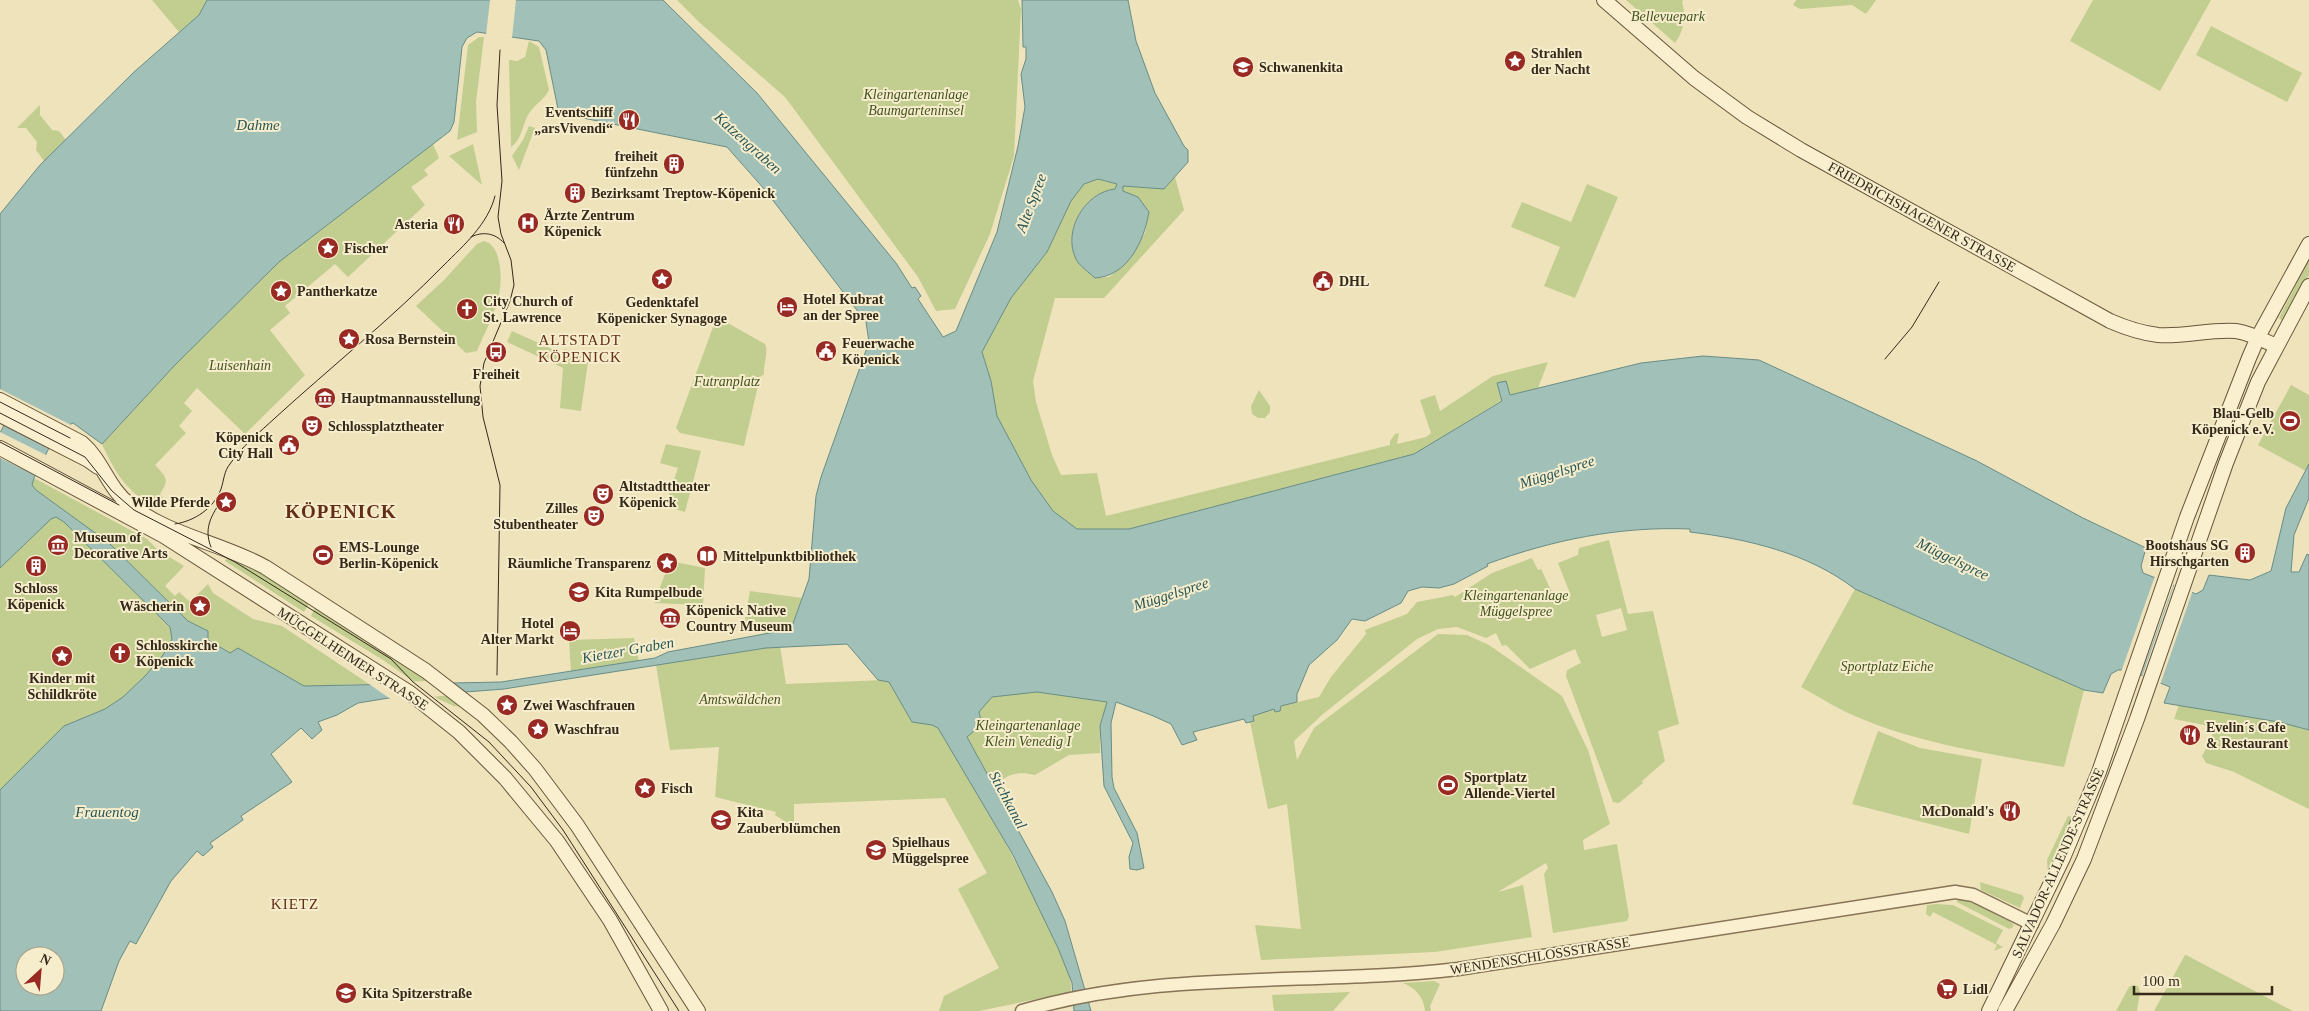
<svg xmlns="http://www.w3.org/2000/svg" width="2309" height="1011" font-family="'Times New Roman',serif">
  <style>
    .green { fill: #c2cd90; fill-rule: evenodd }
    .water { fill: #a0c0b8; stroke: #688d86; fill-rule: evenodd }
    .pier { fill: #efe3bc }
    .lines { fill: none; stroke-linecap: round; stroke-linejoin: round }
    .tertiary-casing { stroke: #877355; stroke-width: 15 }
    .secondary-casing { stroke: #685439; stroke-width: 16 }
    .tertiary { stroke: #faf0cf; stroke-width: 12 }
    .secondary { stroke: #faf0cf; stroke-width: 14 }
    .tram { stroke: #35291b; stroke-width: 1 }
    .labels { text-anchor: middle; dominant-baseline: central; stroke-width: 4; stroke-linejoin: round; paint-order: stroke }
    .park-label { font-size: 14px; font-style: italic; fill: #435320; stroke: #f6edcc }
    .poi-label { font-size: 14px; font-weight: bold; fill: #35291b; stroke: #f6edcc; text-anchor: start }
    .street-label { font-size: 14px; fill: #35291b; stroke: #f6edcc }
    .water-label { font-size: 15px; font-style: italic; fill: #295656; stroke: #f6edcc }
    .neighbourhood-label { font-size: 15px; letter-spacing: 1px; fill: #632d18; stroke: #f6edcc }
    .district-label { font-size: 19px; font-weight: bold; letter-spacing: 1px; fill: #632d18; stroke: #f6edcc }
  </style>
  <rect width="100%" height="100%" fill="#efe3bc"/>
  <path class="green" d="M 152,0 L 207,0 L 199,15 L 179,32 Z
    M 677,0 L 1018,0 L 1021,9 L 1014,156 L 990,234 L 955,309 L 936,311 L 918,277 L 785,97 L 700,23 Z
    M 1626,0 L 1683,0 L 1682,3 C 1687,16 1683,32 1675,43 Z
    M 1796,0 L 1876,0 L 1866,14 L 1852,5 L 1800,9 L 1793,5 Z
    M 2093,0 L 2211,0 L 2160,91 L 2070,41 Z
    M 2211,26 L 2302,73 L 2287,102 L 2196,55 Z
    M 479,37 L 484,37 L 476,102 L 477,132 L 457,140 L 468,45 Z
    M 529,41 L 539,47 L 549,90 C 544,100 536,103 530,112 C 522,123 523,139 511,147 L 509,60 L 517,61 L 525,57 Z
    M 40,105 L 40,115 L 52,130 L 59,131 L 66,140 L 44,161 L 36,150 L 37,142 L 26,128 L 17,128 Z
    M 529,126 L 535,128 L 519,170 L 512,156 L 523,140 Z
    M 433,144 L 439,158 L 424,170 L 428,175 L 411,187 L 425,205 L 348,277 L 335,264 L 285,306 L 290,313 L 270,330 L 305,375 L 245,434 L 197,388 L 184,403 L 192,411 L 179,426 L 186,433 L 155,465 C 166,477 170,479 160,494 L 163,497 L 153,506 C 127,492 114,471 102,444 L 175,365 L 279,262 Z
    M 473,144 L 482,185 L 449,156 Z
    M 1175,177 L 1184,210 L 1104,298 L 1055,298 L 1033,381 L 1036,402 L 1052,455 L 1061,475 L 1097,473 L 1106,516 L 1390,445 L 1390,441 L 1395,434 L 1399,433 L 1397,444 L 1426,437 L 1431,433 L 1420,400 L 1435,395 L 1440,411 L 1493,376 L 1548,362 L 1538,388 L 1510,395 L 1497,383 L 1502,400 L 1415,454 L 1129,529 L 1077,529 L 1053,511 L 1031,480 L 996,416 L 991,381 L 982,352 L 1011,298 L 1047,252 L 1071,201 L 1084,184 L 1098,179 L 1117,184 L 1115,189 C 1084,192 1062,231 1076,259 C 1079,266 1090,273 1095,278 L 1109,277 L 1123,266 L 1145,233 L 1149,212 L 1138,197 L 1123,191 L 1123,186 L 1164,189 Z
    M 1587,184 L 1618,197 L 1575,298 L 1544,286 L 1560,247 L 1511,227 L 1522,202 L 1571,222 Z
    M 484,241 C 494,244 497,252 499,262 C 506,295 490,321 477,351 L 466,353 L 416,306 L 444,280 L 477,244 Z
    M 2309,259 L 2309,275 L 2283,321 L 2279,318 Z
    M 719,318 L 765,344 C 769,353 763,364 764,374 L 760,377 L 744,446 L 680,433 L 676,428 L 716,319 Z
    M 512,331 L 563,354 L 564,349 L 589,355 L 581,411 L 560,408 L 563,368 L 507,342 Z
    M 2291,385 L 2309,395 L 2309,464 L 2306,471 L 2258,445 Z
    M 1259,390 L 1270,406 L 1270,412 L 1265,418 L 1258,418 L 1252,414 L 1251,406 Z
    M 666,444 L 701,451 L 685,512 L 665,506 L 678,468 L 660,463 Z
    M 34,478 L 147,539 L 158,550 L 184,566 L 165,586 L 175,596 L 179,592 L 190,602 L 208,584 L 213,593 L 253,619 L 282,626 L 369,684 L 304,686 L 230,653 L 207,640 L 207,631 L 188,621 L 109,543 L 36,490 L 32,485 Z
    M 56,517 L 64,522 L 170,627 L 172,639 L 163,655 L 146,675 L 123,697 L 105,709 L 64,726 L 0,790 L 0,568 L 51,518 Z
    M 1609,540 L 1628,614 L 1653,611 L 1679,724 L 1658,731 L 1665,761 L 1642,781 L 1643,783 L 1619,803 L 1613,802 L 1566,676 L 1567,670 L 1581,663 L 1575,649 L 1530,669 L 1506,645 L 1502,646 L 1496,633 L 1486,638 L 1457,627 L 1438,629 L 1417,639 L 1323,714 L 1294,741 L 1297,760 L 1314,728 L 1438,634 L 1467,635 L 1489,645 L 1562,696 L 1588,750 L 1610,824 L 1583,840 L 1584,850 L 1617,844 L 1629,916 L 1627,921 L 1553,933 L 1544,874 L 1548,868 L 1546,863 L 1498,892 L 1523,885 L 1532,937 L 1435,952 L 1261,960 L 1255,925 L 1301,929 L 1287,804 L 1268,809 L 1250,722 L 1254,720 L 1253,716 L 1281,706 L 1319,697 L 1331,677 L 1366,634 L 1365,630 L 1407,614 L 1417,602 L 1453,595 L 1455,597 L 1492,573 L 1532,558 L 1538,570 L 1541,569 L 1556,601 L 1571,596 L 1558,563 L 1578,555 L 1579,548 ZM 1621,608 L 1627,630 L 1602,637 L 1596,615 Z
    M 228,556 L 249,564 L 310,602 L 304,612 L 225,561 Z
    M 670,561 L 705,568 L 703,605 L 654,603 Z
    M 1855,589 L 2084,690 L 2064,767 C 2001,756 1921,744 1862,719 C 1841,711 1821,698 1801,687 Z
    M 750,591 L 802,598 L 791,629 L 763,634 L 764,628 L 744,625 Z
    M 316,606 L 411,667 L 462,707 L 454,706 L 438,699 L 383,660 L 311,616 Z
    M 634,638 L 639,661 L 571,672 L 569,640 Z
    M 780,646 L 786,684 L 884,680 L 889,682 L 912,722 L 932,725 L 938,728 C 977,788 1012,853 1044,918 C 1053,937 1073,971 1071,992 L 979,1011 L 939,1011 L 944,996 L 999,968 L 958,889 L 987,873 L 945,798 L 794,804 L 794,824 L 789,824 L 775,815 L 776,812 L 715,797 L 719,747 L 670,750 L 656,665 Z
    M 1037,692 L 1108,702 L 1100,726 L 1100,753 L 1069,755 L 1035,775 C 1017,771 1008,774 994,786 L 967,737 L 980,719 L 979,712 L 992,697 Z
    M 2179,705 L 2279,722 L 2309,730 L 2309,809 L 2234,772 L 2206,763 L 2202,756 L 2211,739 L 2214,727 L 2174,719 Z
    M 1878,731 L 1920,748 L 1982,759 L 1969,834 L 1852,804 Z
    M 2068,816 L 2072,817 L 2048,874 L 2047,860 Z
    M 1980,882 L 2022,895 L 2024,898 L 2020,908 L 1981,890 Z
    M 1958,899 L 1976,904 L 2009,921 L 2014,925 L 2012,928 L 2009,929 L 1957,902 Z
    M 1936,904 L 1953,905 L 2003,930 L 1996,943 L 2003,947 L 1994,951 L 1997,945 L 1933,912 L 1930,917 L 1926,914 L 1927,905 Z
    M 2185,955 L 2186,955 L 2293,1011 L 2154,1011 Z
    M 1434,981 L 1440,984 L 1430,1006 L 1431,1011 L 1425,1011 C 1424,997 1415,988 1403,983 Z
    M 2133,985 L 2138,986 L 2140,992 L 2137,1011 L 2116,1011 L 2129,987 Z
    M 1350,992 L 1333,1011 L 1274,1011 L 1272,995 Z"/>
  <path class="water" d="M 207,0 L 663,0 L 757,93 L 896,263 L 912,288 L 915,287 L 921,296 L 918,299 L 943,337 L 956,331 L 997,232 L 1018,146 L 1025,107 L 1021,74 L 1026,59 L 1026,47 L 1023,47 L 1022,0 L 1128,0 L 1136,41 L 1155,93 L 1184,146 L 1188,150 L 1188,162 L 1164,189 L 1123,186 L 1123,191 L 1138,197 L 1149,212 C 1144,241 1128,276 1095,278 C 1090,273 1079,266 1076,259 C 1062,231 1085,192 1115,189 L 1117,184 L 1098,179 L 1084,184 L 1071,201 L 1047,252 L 1011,298 L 982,352 L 991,381 L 997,416 L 1031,480 L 1053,511 L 1077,529 L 1129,529 L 1414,454 L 1502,401 L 1497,383 L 1506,381 L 1510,395 L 1641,363 L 1703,356 L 1759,360 L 1977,461 L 2083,518 L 2146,548 L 2141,566 L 2143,573 L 2196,594 L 2203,590 L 2209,575 L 2250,580 L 2271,571 L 2286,508 L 2309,464 L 2309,498 L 2294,535 L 2291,572 L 2299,572 L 2307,554 L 2309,555 L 2309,730 L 2279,722 L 2164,703 L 2170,687 L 2138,674 L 2126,663 L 2124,670 L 2118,670 L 2111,674 L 2103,693 L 2084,690 L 1855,589 C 1808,553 1748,539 1690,532 L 1690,529 C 1620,526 1552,540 1487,564 L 1488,566 L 1454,584 L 1439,588 L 1422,587 L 1408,591 L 1401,603 L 1365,621 L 1352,619 L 1337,640 L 1309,665 L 1297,694 L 1297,702 L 1281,706 L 1280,711 L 1275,712 L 1274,709 L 1253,716 L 1254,721 L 1246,723 L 1244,719 L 1193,732 L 1197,740 L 1182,745 L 1171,724 L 1151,715 L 1116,702 L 1111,723 L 1112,777 L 1114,788 L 1137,833 L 1144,868 L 1137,870 L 1130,869 L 1129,857 L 1133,843 L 1104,786 L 1100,726 L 1107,702 L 1037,692 L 992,697 L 979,712 L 983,729 L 974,731 L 967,737 L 1052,892 L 1065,921 L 1091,1011 L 1074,1011 L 1072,983 L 1058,948 L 1013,855 L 938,728 L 932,725 L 912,722 L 889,682 L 878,680 L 847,644 L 766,648 L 504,689 L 389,698 L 358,703 L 337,715 L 318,722 L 322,730 L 312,739 L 301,728 L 271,754 L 292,782 L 241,816 L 243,820 L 210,843 L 213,847 L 203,856 L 197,851 L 171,881 L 136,944 L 130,941 L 119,961 L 101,1011 L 0,1011 L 0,790 L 64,726 L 105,709 L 123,697 L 146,675 L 163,655 L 172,639 L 170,627 L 64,522 L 56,517 L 51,519 L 0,568 L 0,433 L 16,401 L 0,403 L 0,214 L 40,165 L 134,72 L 199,15 ZM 477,32 L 539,41 L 546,50 L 558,109 L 563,114 L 727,147 L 765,190 L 866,322 L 869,342 L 821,477 L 816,496 L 809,579 L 791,629 L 668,652 L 655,658 L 501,682 L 304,686 L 238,648 L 230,653 L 208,640 L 208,631 L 188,621 L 109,543 L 36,490 L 32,485 L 34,478 L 58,430 L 73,423 L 102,444 L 175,365 L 279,262 L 450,131 L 454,122 L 462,47 L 467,38 ZM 25,956 L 55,956 L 55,986 L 25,986 Z"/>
  <path class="pier" d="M 490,0 L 516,0 L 512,38 L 486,35 Z
    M 0,389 L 75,427 L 60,432 L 0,406 Z
    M 0,432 L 48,456 L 37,476 L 0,458 Z
    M 2155,576 L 2174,583 L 2140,677 L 2137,676 L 2137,670 L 2128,667 L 2125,672 L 2121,672 Z
    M 2175,583 L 2193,590 L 2160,685 L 2142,677 Z
    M 425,681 L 451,681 L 467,694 L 392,700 L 369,684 Z"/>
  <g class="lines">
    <g class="tertiary-casing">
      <path id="tertiary" d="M 1022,1011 C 1164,969 1313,986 1458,969 L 1955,892 L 1973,895 L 2032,924"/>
    </g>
    <g class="secondary-casing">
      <path id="secondary" d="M 1604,0 L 1694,78 L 1747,117 L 1801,150 L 2110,321 C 2126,328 2141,333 2158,335 C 2184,337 2210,329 2236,331 C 2250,333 2263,340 2276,346
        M 0,400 L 82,443 C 102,460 108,488 129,504 C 167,535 222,543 265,567 L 426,671 L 483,715 L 511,742 L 535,769 L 577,825 L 698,1011
        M 0,415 L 88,460 L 98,467
        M 0,448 L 164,536 L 410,693 L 459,732 L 505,778 L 557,841 L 610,920 L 661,1011
        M 1989,1011 L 2063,858 L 2099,772 L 2187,517 L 2249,358 L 2258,337 L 2309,244
        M 2005,1011 L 2053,924 L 2084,859 L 2137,719 L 2226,463 L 2258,382 L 2309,286"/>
    </g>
    <use href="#tertiary" class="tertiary"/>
    <use href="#secondary" class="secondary"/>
    <path class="tram" d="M 471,237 C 483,231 495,233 504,243
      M 1885,359 L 1912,327 L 1939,282
      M 0,402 L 70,438
      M 0,413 L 85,457 L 112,491 L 134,510 L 235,562 L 391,659 L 413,682 L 489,742 L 531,787 L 563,830 L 679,1011
      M 0,442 L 119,505
      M 175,524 C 195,521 214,508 221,489 C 224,480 224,471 230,464 C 241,447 260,432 275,418 C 331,367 391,319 444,265 C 464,245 488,224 495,196
      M 211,547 C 204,530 210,517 220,503
      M 497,675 L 500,485 L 483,417 L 480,386 L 484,363 L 510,301 L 514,285 L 511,260 L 501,234 L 498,217 L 502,181 L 497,105 L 500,50"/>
  </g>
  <defs>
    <g id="sight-disc" transform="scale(1.125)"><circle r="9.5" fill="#982a23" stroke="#f6edcc"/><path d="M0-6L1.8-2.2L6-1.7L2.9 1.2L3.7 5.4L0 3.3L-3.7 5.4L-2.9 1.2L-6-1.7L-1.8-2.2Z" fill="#fff"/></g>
    <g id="school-disc" transform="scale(1.125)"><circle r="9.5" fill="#982a23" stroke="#f6edcc"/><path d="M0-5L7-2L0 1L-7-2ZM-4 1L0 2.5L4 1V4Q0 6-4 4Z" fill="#fff"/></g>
    <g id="restaurant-disc" transform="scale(1.125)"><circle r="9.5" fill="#982a23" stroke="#f6edcc"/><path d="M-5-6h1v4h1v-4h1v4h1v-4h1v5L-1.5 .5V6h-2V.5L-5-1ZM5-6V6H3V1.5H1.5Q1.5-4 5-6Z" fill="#fff"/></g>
    <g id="building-disc" transform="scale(1.125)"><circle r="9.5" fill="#982a23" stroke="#f6edcc"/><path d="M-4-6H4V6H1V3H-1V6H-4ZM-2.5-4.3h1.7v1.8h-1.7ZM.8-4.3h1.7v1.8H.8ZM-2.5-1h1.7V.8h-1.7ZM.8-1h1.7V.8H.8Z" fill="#fff"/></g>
    <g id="hospital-disc" transform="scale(1.125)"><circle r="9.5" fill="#982a23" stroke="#f6edcc"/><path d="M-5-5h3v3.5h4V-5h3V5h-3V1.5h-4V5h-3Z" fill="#fff"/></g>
    <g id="civic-disc" transform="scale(1.125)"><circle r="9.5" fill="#982a23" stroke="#f6edcc"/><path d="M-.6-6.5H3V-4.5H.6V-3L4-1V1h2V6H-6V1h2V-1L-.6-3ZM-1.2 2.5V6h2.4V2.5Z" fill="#fff"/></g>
    <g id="hotel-disc" transform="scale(1.125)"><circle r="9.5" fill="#982a23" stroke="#f6edcc"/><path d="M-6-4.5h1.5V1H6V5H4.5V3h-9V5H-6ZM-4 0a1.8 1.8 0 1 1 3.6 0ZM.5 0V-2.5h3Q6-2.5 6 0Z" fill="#fff"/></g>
    <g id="church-disc" transform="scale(1.125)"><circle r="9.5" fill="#982a23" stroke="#f6edcc"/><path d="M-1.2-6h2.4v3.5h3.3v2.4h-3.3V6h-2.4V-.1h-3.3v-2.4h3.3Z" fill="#fff"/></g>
    <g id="bus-disc" transform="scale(1.125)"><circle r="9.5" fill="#982a23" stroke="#f6edcc"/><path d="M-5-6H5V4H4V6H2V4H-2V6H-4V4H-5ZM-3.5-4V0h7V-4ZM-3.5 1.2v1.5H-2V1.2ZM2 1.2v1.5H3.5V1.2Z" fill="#fff"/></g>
    <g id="museum-disc" transform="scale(1.125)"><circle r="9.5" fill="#982a23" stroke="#f6edcc"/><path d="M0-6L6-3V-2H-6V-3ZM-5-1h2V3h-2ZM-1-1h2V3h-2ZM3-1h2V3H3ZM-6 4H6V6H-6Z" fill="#fff"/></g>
    <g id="stadium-disc" transform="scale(1.125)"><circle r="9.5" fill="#982a23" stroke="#f6edcc"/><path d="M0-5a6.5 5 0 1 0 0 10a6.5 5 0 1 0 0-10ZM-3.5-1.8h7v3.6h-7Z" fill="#fff"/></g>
    <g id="theatre-disc" transform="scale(1.125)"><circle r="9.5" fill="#982a23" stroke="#f6edcc"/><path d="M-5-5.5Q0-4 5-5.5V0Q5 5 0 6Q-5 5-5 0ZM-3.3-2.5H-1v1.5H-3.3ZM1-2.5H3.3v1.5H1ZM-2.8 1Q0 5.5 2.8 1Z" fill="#fff"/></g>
    <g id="library-disc" transform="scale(1.125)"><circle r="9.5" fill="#982a23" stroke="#f6edcc"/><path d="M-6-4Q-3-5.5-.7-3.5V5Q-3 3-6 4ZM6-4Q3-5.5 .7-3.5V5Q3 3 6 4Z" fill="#fff"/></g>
    <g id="supermarket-disc" transform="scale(1.125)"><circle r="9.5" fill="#982a23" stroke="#f6edcc"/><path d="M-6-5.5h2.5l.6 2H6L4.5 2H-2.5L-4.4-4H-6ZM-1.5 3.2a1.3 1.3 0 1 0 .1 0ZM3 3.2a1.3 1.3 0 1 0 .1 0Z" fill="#fff"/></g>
  </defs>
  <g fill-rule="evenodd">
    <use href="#sight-disc" x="1515" y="61"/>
    <use href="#school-disc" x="1243" y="67"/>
    <use href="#restaurant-disc" x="629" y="120"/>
    <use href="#building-disc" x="674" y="164"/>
    <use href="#building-disc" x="575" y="193"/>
    <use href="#hospital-disc" x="528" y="223"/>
    <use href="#restaurant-disc" x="454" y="224"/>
    <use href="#sight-disc" x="328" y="248"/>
    <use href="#sight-disc" x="662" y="279"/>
    <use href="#civic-disc" x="1323" y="281"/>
    <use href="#sight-disc" x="281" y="291"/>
    <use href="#hotel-disc" x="787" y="307"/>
    <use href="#church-disc" x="467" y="309"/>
    <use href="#sight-disc" x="349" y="339"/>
    <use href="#civic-disc" x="826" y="351"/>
    <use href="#bus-disc" x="496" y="352"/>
    <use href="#museum-disc" x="325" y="398"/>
    <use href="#stadium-disc" x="2290" y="421"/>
    <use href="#theatre-disc" x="312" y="426"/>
    <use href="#civic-disc" x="289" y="445"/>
    <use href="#theatre-disc" x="603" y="494"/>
    <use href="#sight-disc" x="226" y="502"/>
    <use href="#theatre-disc" x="594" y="516"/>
    <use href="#museum-disc" x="58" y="545"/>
    <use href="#building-disc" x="2245" y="553"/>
    <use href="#stadium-disc" x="323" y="555"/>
    <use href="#library-disc" x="707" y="556"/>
    <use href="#sight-disc" x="667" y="563"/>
    <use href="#building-disc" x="36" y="566"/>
    <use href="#school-disc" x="579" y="592"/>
    <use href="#sight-disc" x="200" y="606"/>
    <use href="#museum-disc" x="670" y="618"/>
    <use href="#hotel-disc" x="570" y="631"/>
    <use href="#church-disc" x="120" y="653"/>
    <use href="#sight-disc" x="62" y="656"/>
    <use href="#sight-disc" x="507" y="705"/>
    <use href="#sight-disc" x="538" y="729"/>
    <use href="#restaurant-disc" x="2190" y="735"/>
    <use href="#stadium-disc" x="1448" y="785"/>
    <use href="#sight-disc" x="645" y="788"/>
    <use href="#restaurant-disc" x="2010" y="811"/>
    <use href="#school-disc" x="721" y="820"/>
    <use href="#school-disc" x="876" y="850"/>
    <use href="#supermarket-disc" x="1947" y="989"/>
    <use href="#school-disc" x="346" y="993"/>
  </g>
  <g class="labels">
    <g class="park-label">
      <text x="1668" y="16">Bellevuepark</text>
      <text x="916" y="94">Kleingartenanlage<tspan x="916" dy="16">Baumgarteninsel</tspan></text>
      <text x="240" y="365">Luisenhain</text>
      <text x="727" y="381">Futranplatz</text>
      <text x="1516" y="595">Kleingartenanlage<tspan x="1516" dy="16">Müggelspree</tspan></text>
      <text x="1887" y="666">Sportplatz Eiche</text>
      <text x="740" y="699">Amtswäldchen</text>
      <text x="1028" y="725">Kleingartenanlage<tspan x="1028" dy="16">Klein Venedig I</tspan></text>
    </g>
    <g class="poi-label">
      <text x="1531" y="53">Strahlen<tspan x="1531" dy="16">der Nacht</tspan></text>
      <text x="1259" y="67">Schwanenkita</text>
      <text x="613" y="112" text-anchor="end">Eventschiff<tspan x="613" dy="16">„arsVivendi“</tspan></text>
      <text x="658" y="156" text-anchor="end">freiheit<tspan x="658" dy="16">fünfzehn</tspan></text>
      <text x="591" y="193">Bezirksamt Treptow-Köpenick</text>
      <text x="544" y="215">Ärzte Zentrum<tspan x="544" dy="16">Köpenick</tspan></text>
      <text x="438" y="224" text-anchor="end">Asteria</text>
      <text x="344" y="248">Fischer</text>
      <text x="1339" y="281">DHL</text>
      <text x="297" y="291">Pantherkatze</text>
      <text x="803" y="299">Hotel Kubrat<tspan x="803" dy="16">an der Spree</tspan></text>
      <text x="483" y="301">City Church of<tspan x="483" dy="16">St. Lawrence</tspan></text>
      <text x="662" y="302" text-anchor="middle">Gedenktafel<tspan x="662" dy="16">Köpenicker Synagoge</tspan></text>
      <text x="365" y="339">Rosa Bernstein</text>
      <text x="842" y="343">Feuerwache<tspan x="842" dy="16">Köpenick</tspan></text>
      <text x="496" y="374" text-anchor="middle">Freiheit</text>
      <text x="341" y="398">Hauptmannausstellung</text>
      <text x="2274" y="413" text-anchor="end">Blau-Gelb<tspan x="2274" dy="16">Köpenick e.V.</tspan></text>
      <text x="328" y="426">Schlossplatztheater</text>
      <text x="273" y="437" text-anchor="end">Köpenick<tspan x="273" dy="16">City Hall</tspan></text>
      <text x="619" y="486">Altstadttheater<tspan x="619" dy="16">Köpenick</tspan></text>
      <text x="210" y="502" text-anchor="end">Wilde Pferde</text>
      <text x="578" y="508" text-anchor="end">Zilles<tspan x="578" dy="16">Stubentheater</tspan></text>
      <text x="74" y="537">Museum of<tspan x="74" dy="16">Decorative Arts</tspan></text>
      <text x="2229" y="545" text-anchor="end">Bootshaus SG<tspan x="2229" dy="16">Hirschgarten</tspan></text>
      <text x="339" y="547">EMS-Lounge<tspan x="339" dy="16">Berlin-Köpenick</tspan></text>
      <text x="723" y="556">Mittelpunktbibliothek</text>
      <text x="651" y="563" text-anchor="end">Räumliche Transparenz</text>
      <text x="36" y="588" text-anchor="middle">Schloss<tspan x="36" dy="16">Köpenick</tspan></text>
      <text x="595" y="592">Kita Rumpelbude</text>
      <text x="184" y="606" text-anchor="end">Wäscherin</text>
      <text x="686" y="610">Köpenick Native<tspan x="686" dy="16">Country Museum</tspan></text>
      <text x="554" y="623" text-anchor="end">Hotel<tspan x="554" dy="16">Alter Markt</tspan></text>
      <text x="136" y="645">Schlosskirche<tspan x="136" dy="16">Köpenick</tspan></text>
      <text x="62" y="678" text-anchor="middle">Kinder mit<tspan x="62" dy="16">Schildkröte</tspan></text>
      <text x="523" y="705">Zwei Waschfrauen</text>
      <text x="2206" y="727">Evelin´s Cafe<tspan x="2206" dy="16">&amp; Restaurant</tspan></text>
      <text x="554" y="729">Waschfrau</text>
      <text x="1464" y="777">Sportplatz<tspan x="1464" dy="16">Allende-Viertel</tspan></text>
      <text x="661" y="788">Fisch</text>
      <text x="1994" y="811" text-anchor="end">McDonald's</text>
      <text x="737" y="812">Kita<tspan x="737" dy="16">Zauberblümchen</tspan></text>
      <text x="892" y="842">Spielhaus<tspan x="892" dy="16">Müggelspree</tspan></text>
      <text x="1963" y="989">Lidl</text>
      <text x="362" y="993">Kita Spitzerstraße</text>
    </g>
    <g class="street-label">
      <text transform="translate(1922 217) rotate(29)">FRIEDRICHSHAGENER STRASSE</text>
      <text transform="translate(353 659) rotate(33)">MÜGGELHEIMER STRASSE</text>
      <text transform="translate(2058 863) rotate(-66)">SALVADOR-ALLENDE-STRASSE</text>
      <text transform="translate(1540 956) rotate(-9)">WENDENSCHLOSSSTRASSE</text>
    </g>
    <g class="water-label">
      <text x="258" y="125">Dahme</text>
      <text transform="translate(748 143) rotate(42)">Katzengraben</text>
      <text transform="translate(1031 203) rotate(-69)">Alte Spree</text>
      <text transform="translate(1557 472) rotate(-18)">Müggelspree</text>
      <text transform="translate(1953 559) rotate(26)">Müggelspree</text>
      <text transform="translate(1171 594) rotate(-18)">Müggelspree</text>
      <text transform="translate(628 650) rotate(-10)">Kietzer Graben</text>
      <text transform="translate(1008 800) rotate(62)">Stichkanal</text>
      <text x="107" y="812">Frauentog</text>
    </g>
    <g class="neighbourhood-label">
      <text x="580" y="340">ALTSTADT<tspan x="580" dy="17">KÖPENICK</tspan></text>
      <text x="295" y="904">KIETZ</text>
    </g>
    <g class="district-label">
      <text x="341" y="511">KÖPENICK</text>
    </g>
  </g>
  <g transform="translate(40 971) rotate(26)"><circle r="24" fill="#f6edcc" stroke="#a99f85"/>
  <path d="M0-4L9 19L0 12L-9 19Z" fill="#982a23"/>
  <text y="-8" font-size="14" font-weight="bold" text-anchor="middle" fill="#35291b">N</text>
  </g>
  <path d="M2134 986v8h138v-8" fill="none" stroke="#35291b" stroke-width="2.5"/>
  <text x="2142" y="986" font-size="15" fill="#35291b" stroke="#f6edcc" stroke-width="4" paint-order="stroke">100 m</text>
</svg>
